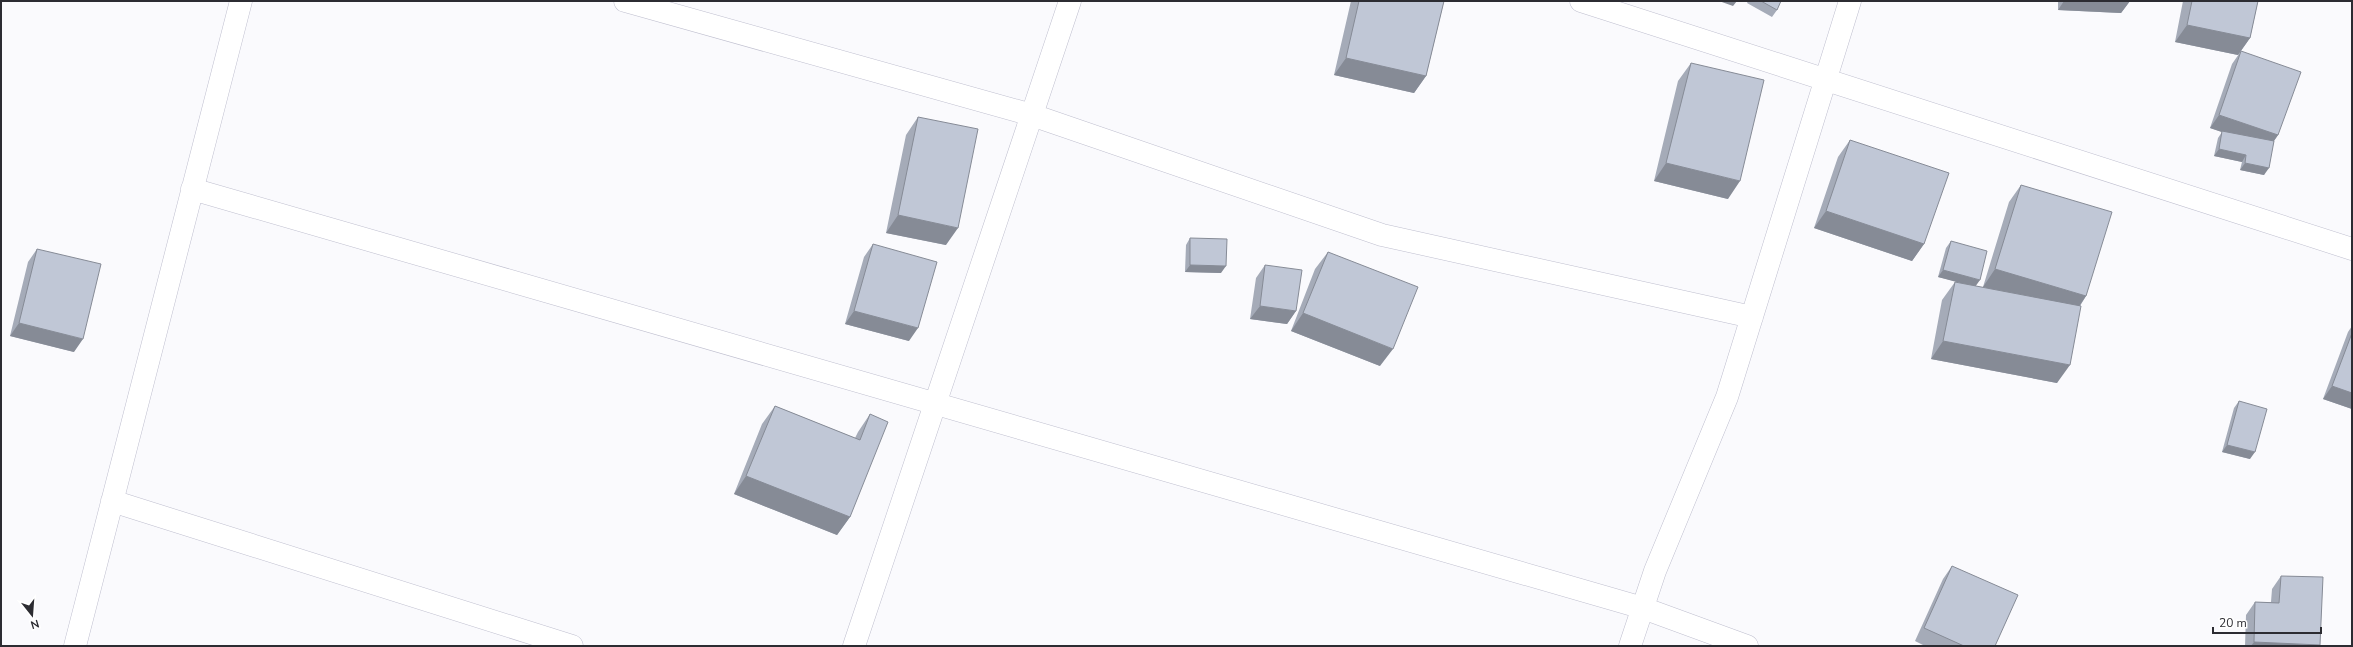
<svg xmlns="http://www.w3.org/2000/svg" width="2353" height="647" font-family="'Nunito Sans',sans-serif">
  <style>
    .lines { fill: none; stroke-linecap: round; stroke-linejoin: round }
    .minor-casing { stroke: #bfbfcf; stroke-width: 23 }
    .minor { stroke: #fff; stroke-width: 22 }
    .wall { fill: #a5abb8 }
    .shaded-wall { fill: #868b96 }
    .building { fill: #c0c7d6; stroke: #868b96 }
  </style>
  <rect width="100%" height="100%" fill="#fafafd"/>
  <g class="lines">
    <g class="minor-casing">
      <path id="minor" d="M 625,1 L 1032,115 L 1382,235 L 1752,317
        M 1581,1 L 2352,249
        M 192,189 L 1643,608 L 1747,646
        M 112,501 L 572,646
        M 75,646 L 241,1
        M 854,646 L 1070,1
        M 1630,646 L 1655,571 L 1727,397 L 1850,1"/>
    </g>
    <use href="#minor" class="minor"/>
  </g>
  <path class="wall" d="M 1351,1 L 1444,1 L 1426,76 L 1414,93 L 1334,75 Z
    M 1748,1 L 1781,1 L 1777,10 L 1772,17 L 1747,3 Z
    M 2058,1 L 2130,1 L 2121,13 L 2058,10 Z
    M 2183,1 L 2258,1 L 2250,38 L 2238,55 L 2175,42 Z
    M 2241,51 L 2278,135 L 2274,141 L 2264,175 L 2240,170 L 2242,162 L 2214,156 L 2218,138 L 2222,132 L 2210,128 L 2232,64 Z
    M 1691,63 L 1728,199 L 1654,181 L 1678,81 Z
    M 918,117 L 946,245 L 886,233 L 906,135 Z
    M 1850,140 L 1924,244 L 1912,261 L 1814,228 L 1838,157 Z
    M 2021,185 L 2086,296 L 2080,306 L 2057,383 L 1931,359 L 1942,300 L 1955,282 L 1967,284 L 1938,277 L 1946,248 L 1951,241 L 1975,286 L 1991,289 L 1983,287 L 2009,202 Z
    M 1190,238 L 1221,273 L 1185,272 L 1186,245 Z
    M 873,244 L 909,341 L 845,324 L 864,257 Z
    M 37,249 L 74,352 L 10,336 L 28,262 Z
    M 1328,252 L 1380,366 L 1291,331 L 1315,269 Z
    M 1265,265 L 1296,311 L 1287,324 L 1250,319 L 1256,278 Z
    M 2352,326 L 2352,409 L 2323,399 L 2348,332 Z
    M 2239,401 L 2250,459 L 2222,452 L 2234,408 Z
    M 775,406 L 855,438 L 858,432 L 870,414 L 850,517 L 837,535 L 734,494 L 762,424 Z
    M 1952,566 L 1995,646 L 1925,646 L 1915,641 L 1943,579 Z
    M 2281,576 L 2320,645 L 2319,646 L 2245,646 L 2246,615 L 2255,602 L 2271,602 L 2272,589 Z"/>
  <path class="shaded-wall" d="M 1719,1 L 1737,1 L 1733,6 Z
    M 2064,1 L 2130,1 L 2121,13 L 2058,10 Z
    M 2187,25 L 2250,38 L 2238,55 L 2175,42 Z
    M 1346,58 L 1426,76 L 1414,93 L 1334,75 Z
    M 2219,115 L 2278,135 L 2269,148 L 2210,128 Z
    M 2219,149 L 2246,155 L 2242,162 L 2214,156 Z
    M 1666,163 L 1740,181 L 1728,199 L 1654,181 Z
    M 2245,163 L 2269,168 L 2264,175 L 2240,170 Z
    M 1826,211 L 1924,244 L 1912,261 L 1814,228 Z
    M 898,215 L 958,228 L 946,245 L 886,233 Z
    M 1190,265 L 1226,266 L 1221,273 L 1185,272 Z
    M 1995,269 L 2086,296 L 2074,314 L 1983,287 Z
    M 1943,270 L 1980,280 L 1975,287 L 1938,277 Z
    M 1260,306 L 1296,311 L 1287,324 L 1250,319 Z
    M 854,311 L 918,328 L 909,341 L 845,324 Z
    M 1303,313 L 1393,349 L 1380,366 L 1291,331 Z
    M 19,323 L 83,339 L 74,352 L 10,336 Z
    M 1943,341 L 2070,365 L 2057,383 L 1931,359 Z
    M 2332,386 L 2352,393 L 2352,409 L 2323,399 Z
    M 2227,445 L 2255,452 L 2250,459 L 2222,452 Z
    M 746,476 L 850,517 L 837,535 L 734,494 Z
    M 2254,642 L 2320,645 L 2319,646 L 2251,646 Z"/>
  <path class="building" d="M 1359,1 L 1444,1 L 1426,76 L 1346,58 Z
    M 1761,1 L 1781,1 L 1777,10 Z
    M 2192,1 L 2258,1 L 2250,38 L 2187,25 Z
    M 2241,51 L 2301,72 L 2278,135 L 2219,115 Z
    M 1691,63 L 1764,80 L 1740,181 L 1666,163 Z
    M 918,117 L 978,129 L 958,228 L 898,215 Z
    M 2222,131 L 2274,141 L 2269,168 L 2245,163 L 2246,155 L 2219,149 Z
    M 1850,140 L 1949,173 L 1924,244 L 1826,211 Z
    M 2021,185 L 2112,212 L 2086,296 L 1995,269 Z
    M 1190,238 L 1227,239 L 1226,266 L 1190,265 Z
    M 1951,241 L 1987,251 L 1980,280 L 1943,270 Z
    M 873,244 L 937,262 L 918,328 L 854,311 Z
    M 37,249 L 101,264 L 83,339 L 19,323 Z
    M 1328,252 L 1418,287 L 1393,349 L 1303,313 Z
    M 1265,265 L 1302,270 L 1296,311 L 1260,306 Z
    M 1955,282 L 2081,306 L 2070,365 L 1943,341 Z
    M 2352,333 L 2352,393 L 2332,386 Z
    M 2239,401 L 2267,409 L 2255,452 L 2227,445 Z
    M 775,406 L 860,440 L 870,414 L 888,422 L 850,517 L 746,476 Z
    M 1952,566 L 2018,595 L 1995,646 L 1964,646 L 1924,628 Z
    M 2281,576 L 2323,577 L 2320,645 L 2254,642 L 2255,602 L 2279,603 Z"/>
  <rect width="2353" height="647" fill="none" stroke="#2c2c32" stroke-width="4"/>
  <g transform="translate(32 615) rotate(163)" stroke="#ffffff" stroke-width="3" paint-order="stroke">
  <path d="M0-3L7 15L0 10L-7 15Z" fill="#2c2c32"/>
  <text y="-6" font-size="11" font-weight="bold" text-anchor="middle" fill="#2c2c32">N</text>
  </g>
  <path d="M2213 627v6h108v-6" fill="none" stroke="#2c2c32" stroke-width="2"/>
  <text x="2219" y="627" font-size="12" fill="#2c2c32" stroke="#ffffff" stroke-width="3" paint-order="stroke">20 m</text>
</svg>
